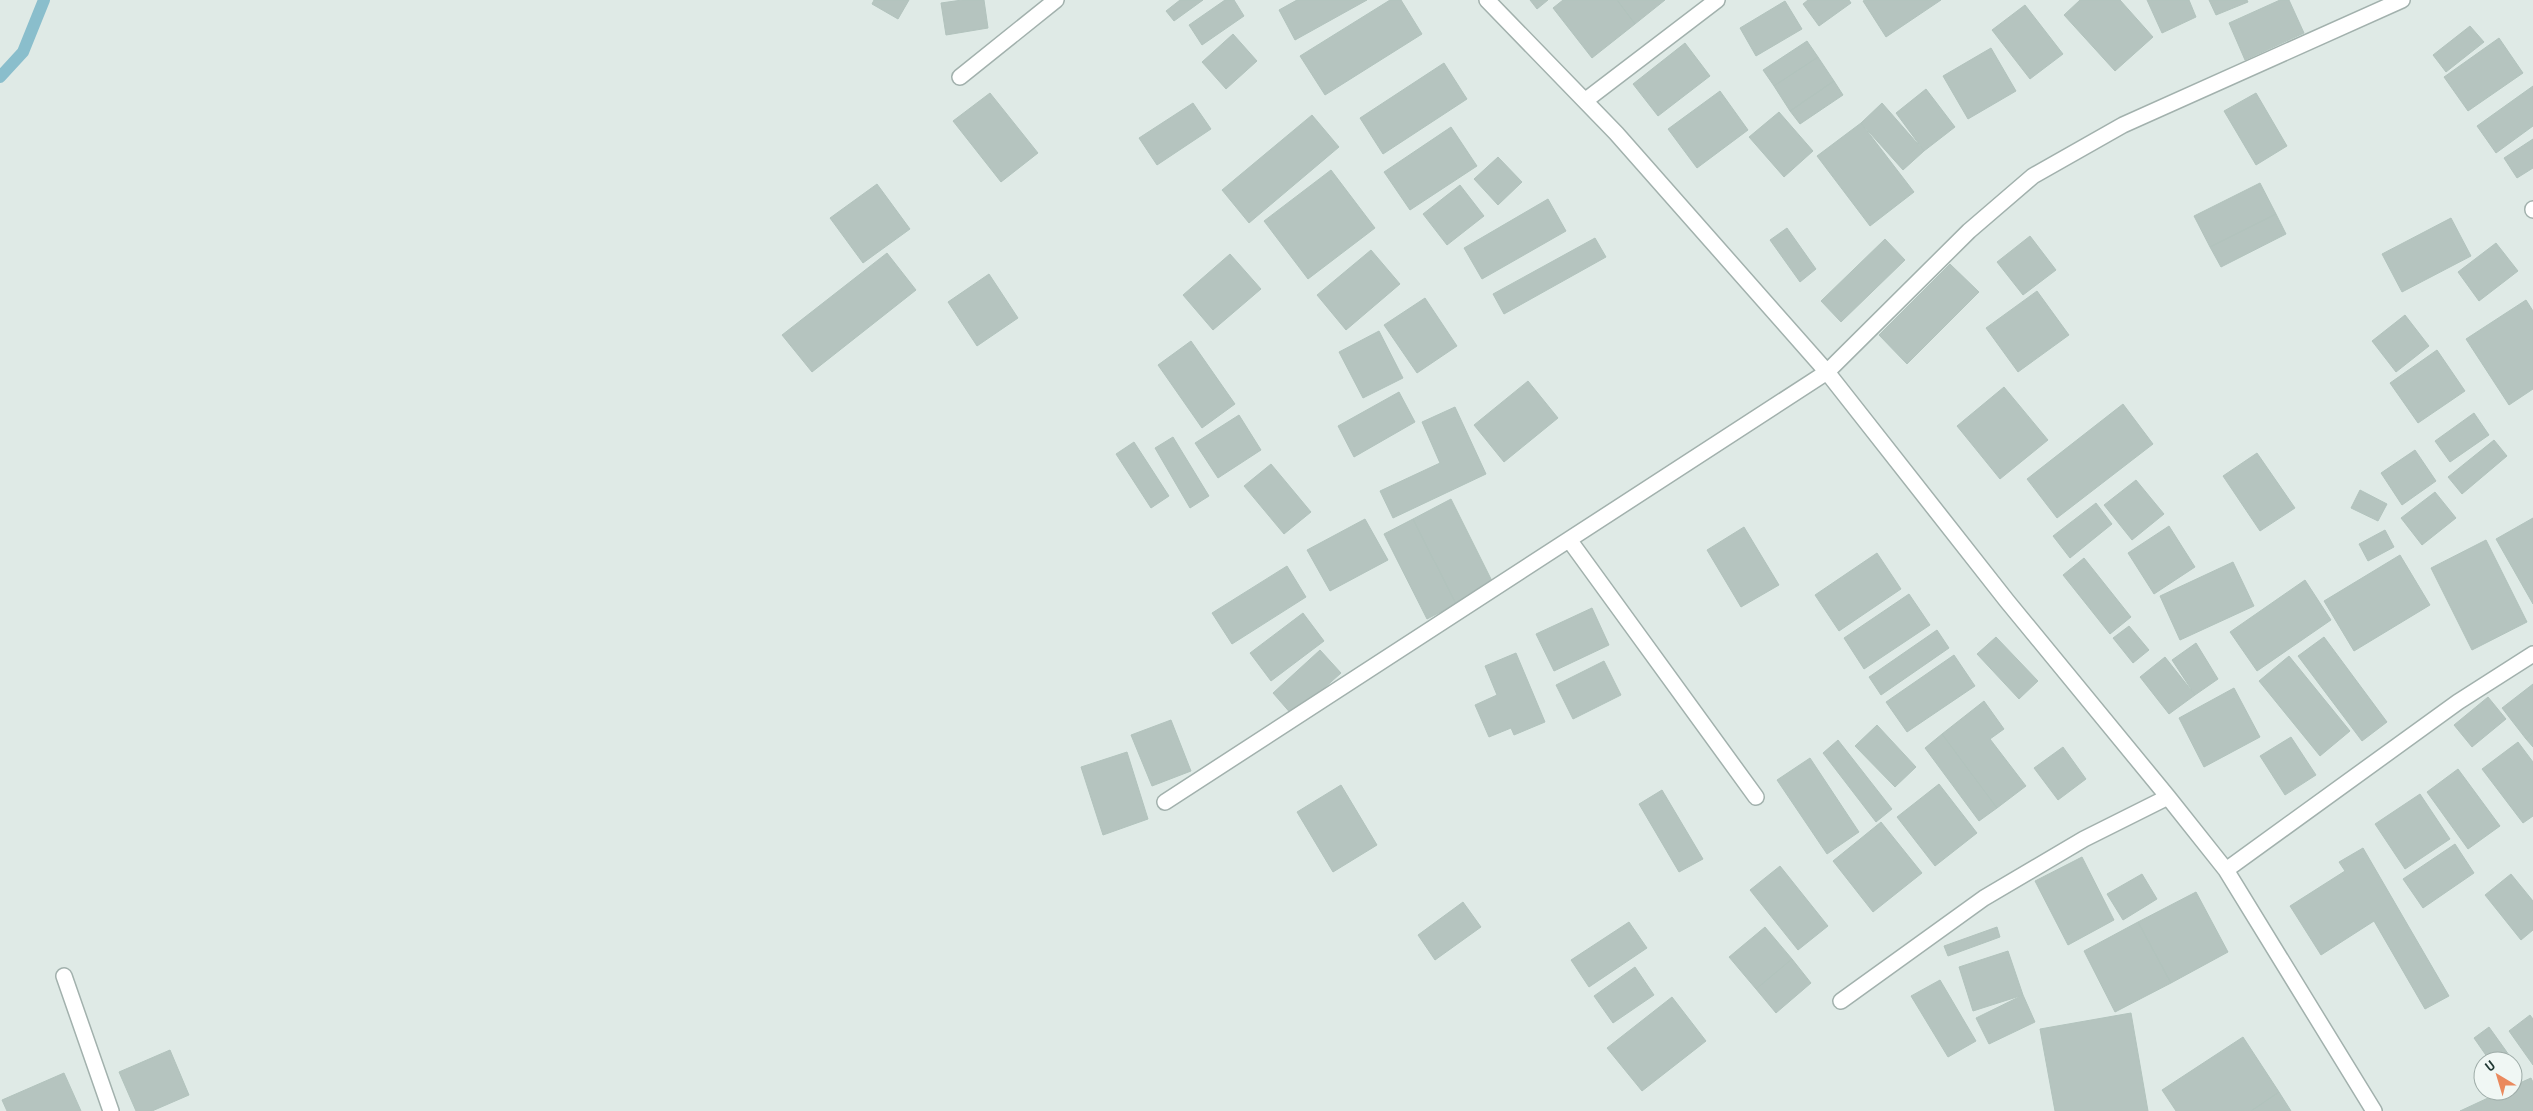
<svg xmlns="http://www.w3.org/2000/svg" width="2533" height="1111" font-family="'Archivo Narrow',sans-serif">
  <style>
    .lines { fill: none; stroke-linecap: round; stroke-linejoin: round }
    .stream { stroke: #8abecc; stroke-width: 12 }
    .building { fill: #b5c4bf; stroke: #b2c3bd }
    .street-casing { stroke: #a2b1ad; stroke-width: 18 }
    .street { stroke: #fff; stroke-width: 15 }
  </style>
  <rect width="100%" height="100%" fill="#dfeae6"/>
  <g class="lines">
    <path class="stream" d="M 0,77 L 23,52 L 44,0"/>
  </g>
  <path class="building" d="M 874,0 L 909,0 L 898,19 L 872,4 Z
    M 962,0 L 984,0 L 988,28 L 946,35 L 941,3 Z
    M 1180,0 L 1203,0 L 1174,21 L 1166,11 Z
    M 1225,0 L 1234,0 L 1244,16 L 1202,45 L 1189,25 Z
    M 1297,0 L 1367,0 L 1295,40 L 1279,10 Z
    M 1390,0 L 1401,0 L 1422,34 L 1325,95 L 1300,56 Z
    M 1530,0 L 1548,0 L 1537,9 Z
    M 1563,0 L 1617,0 L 1635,24 L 1592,58 L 1553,8 Z
    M 1617,0 L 1665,0 L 1635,24 Z
    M 1808,0 L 1849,0 L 1851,3 L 1819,26 L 1803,4 Z
    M 1865,0 L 1941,0 L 1886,37 L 1863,1 Z
    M 2080,0 L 2120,0 L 2153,37 L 2115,71 L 2064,15 Z
    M 2147,0 L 2189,0 L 2196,17 L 2162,33 Z
    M 2209,0 L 2247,0 L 2248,2 L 2216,15 Z
    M 2280,0 L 2289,0 L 2304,33 L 2245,60 L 2229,23 Z
    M 1785,1 L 1802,29 L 1756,56 L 1740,28 Z
    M 2025,5 L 2063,54 L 2030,79 L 1992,30 Z
    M 2470,26 L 2484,42 L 2446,72 L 2433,55 Z
    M 1233,34 L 1257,61 L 1226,89 L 1202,62 Z
    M 2499,38 L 2523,73 L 2468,111 L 2444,77 Z
    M 1807,41 L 1818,57 L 1774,86 L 1763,70 Z
    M 1685,43 L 1710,76 L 1658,116 L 1633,84 Z
    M 1991,48 L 2016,91 L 1968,119 L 1943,76 Z
    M 1818,57 L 1834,81 L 1790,111 L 1774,86 Z
    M 1444,63 L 1467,99 L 1383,154 L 1360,118 Z
    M 1834,81 L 1843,95 L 1800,124 L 1790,111 Z
    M 2533,86 L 2533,126 L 2496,153 L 2477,126 Z
    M 1926,89 L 1955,127 L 1924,151 L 1896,113 Z
    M 1720,91 L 1748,130 L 1697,168 L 1668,129 Z
    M 990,93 L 1038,153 L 1001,182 L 953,121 Z
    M 2256,93 L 2287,146 L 2256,165 L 2224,111 Z
    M 1193,103 L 1211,129 L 1157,165 L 1139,138 Z
    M 1882,103 L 1924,151 L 1903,170 L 1861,123 Z
    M 1779,112 L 1813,151 L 1784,177 L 1749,137 Z
    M 1312,115 L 1339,147 L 1249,223 L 1222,190 Z
    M 1861,123 L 1914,192 L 1870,226 L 1817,156 Z
    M 1451,127 L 1477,166 L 1410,210 L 1384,172 Z
    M 2533,139 L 2533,168 L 2517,178 L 2504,158 Z
    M 1498,157 L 1522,182 L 1498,205 L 1474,179 Z
    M 1331,170 L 1375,228 L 1308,279 L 1264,221 Z
    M 2260,183 L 2276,214 L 2210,247 L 2194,216 Z
    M 877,184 L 910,229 L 863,263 L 830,218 Z
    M 1460,185 L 1484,216 L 1447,245 L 1423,214 Z
    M 1548,199 L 1566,231 L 1482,279 L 1464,248 Z
    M 2276,214 L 2286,234 L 2221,267 L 2210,247 Z
    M 2451,218 L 2471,256 L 2402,292 L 2382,254 Z
    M 1787,228 L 1816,269 L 1800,282 L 1770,240 Z
    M 2030,236 L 2056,270 L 2023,295 L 1997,262 Z
    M 1595,238 L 1606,257 L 1504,314 L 1493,294 Z
    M 1885,239 L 1905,260 L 1841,322 L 1821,301 Z
    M 2496,243 L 2518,271 L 2479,301 L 2458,272 Z
    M 1371,250 L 1400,284 L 1346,330 L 1317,295 Z
    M 887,253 L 916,290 L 812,372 L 782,335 Z
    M 1230,254 L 1261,289 L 1213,330 L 1183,295 Z
    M 1950,264 L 1979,292 L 1907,364 L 1879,335 Z
    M 989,274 L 1018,318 L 977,346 L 948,302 Z
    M 2037,291 L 2069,335 L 2018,372 L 1986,328 Z
    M 1425,298 L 1457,346 L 1417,373 L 1384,325 Z
    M 2526,300 L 2533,311 L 2533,389 L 2509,405 L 2466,339 Z
    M 2405,315 L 2429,346 L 2396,372 L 2372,341 Z
    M 1379,331 L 1403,378 L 1363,398 L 1339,352 Z
    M 1191,341 L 1235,404 L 1202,428 L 1158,365 Z
    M 2437,350 L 2465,391 L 2418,423 L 2390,383 Z
    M 1528,381 L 1558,418 L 1504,462 L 1474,425 Z
    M 2004,387 L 2048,440 L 2000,479 L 1957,426 Z
    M 1399,392 L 1415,422 L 1354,457 L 1338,426 Z
    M 2123,404 L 2153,444 L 2057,518 L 2027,479 Z
    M 1455,407 L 1486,474 L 1393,518 L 1380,491 L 1440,463 L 1422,422 Z
    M 2474,413 L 2489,435 L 2450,462 L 2435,441 Z
    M 1239,415 L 1261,450 L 1218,478 L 1195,443 Z
    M 1173,437 L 1209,496 L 1190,508 L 1155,448 Z
    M 2494,440 L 2507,456 L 2462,494 L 2448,477 Z
    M 1134,442 L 1169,496 L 1151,508 L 1116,454 Z
    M 2415,450 L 2436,481 L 2402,505 L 2381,473 Z
    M 2257,453 L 2295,508 L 2260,531 L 2223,476 Z
    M 1271,464 L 1311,512 L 1284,534 L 1244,486 Z
    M 2136,480 L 2164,514 L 2132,540 L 2104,505 Z
    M 2360,490 L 2387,504 L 2378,521 L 2351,508 Z
    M 2435,492 L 2456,518 L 2422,545 L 2401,518 Z
    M 1451,499 L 1494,585 L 1456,604 L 1413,519 Z
    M 2096,503 L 2112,524 L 2070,558 L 2053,536 Z
    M 2533,518 L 2533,604 L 2496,539 Z
    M 1365,519 L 1388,560 L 1330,591 L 1307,550 Z
    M 1413,519 L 1456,604 L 1427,619 L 1384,534 Z
    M 2169,526 L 2195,567 L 2154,594 L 2128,553 Z
    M 1744,527 L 1779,585 L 1741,607 L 1707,550 Z
    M 2385,530 L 2394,547 L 2368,561 L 2359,544 Z
    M 2486,540 L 2527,622 L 2472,650 L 2431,568 Z
    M 1877,553 L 1901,589 L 1839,631 L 1815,595 Z
    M 2400,555 L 2430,605 L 2354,651 L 2324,601 Z
    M 2084,558 L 2131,617 L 2110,634 L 2063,575 Z
    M 2233,562 L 2254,606 L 2180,640 L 2160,596 Z
    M 1287,566 L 1306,597 L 1232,644 L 1212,613 Z
    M 2305,580 L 2331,620 L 2257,671 L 2230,632 Z
    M 1909,594 L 1930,625 L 1864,669 L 1844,638 Z
    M 1592,608 L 1609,645 L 1554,671 L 1536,634 Z
    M 1303,613 L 1324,641 L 1271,681 L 1250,653 Z
    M 2129,626 L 2149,650 L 2133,663 L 2113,638 Z
    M 1937,630 L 1949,648 L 1881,695 L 1869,677 Z
    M 1996,637 L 2038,681 L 2019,699 L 1977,654 Z
    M 2324,637 L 2387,722 L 2362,741 L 2298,656 Z
    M 2196,643 L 2218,679 L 2195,695 L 2172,660 Z
    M 1320,650 L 1341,673 L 1293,716 L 1273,693 Z
    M 1516,653 L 1545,722 L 1514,735 L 1511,728 L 1489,737 L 1475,705 L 1497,695 L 1485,666 Z
    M 1954,655 L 1975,686 L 1907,732 L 1886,702 Z
    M 2289,656 L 2350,731 L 2320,756 L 2259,681 Z
    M 2165,657 L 2195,695 L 2169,714 L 2140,677 Z
    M 1604,661 L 1621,695 L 1573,719 L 1556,685 Z
    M 2533,684 L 2533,733 L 2526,739 L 2502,708 Z
    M 2234,688 L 2260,737 L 2204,767 L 2179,718 Z
    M 2488,697 L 2506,719 L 2472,747 L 2454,725 Z
    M 1984,701 L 2004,729 L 1990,739 L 2026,786 L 1997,808 L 1942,734 Z
    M 1171,720 L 1191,771 L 1152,786 L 1131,735 Z
    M 1877,725 L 1916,767 L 1895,787 L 1855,746 Z
    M 2533,733 L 2533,747 L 2526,739 Z
    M 1942,734 L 1997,808 L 1979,821 L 1925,748 Z
    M 2291,737 L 2316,775 L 2285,795 L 2260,756 Z
    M 1838,740 L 1892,809 L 1876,822 L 1823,753 Z
    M 2518,742 L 2533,762 L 2533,816 L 2523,823 L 2482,769 Z
    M 2063,747 L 2086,779 L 2058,800 L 2034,768 Z
    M 1127,752 L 1148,819 L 1103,835 L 1081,767 Z
    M 1810,758 L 1859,832 L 1827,854 L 1777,780 Z
    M 2458,769 L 2500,826 L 2468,849 L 2427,792 Z
    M 1939,784 L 1977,833 L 1935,866 L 1897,817 Z
    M 1341,785 L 1377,845 L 1333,872 L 1297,812 Z
    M 1662,790 L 1703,859 L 1679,872 L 1639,804 Z
    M 2420,794 L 2450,839 L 2405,869 L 2375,824 Z
    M 1881,822 L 1922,873 L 1873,912 L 1833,861 Z
    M 2455,844 L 2474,873 L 2423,908 L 2403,879 Z
    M 2363,848 L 2449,996 L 2425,1009 L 2374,921 L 2321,955 L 2290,906 L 2345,871 L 2339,862 Z
    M 2082,857 L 2114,920 L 2068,945 L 2035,881 Z
    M 1780,866 L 1828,926 L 1798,950 L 1750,890 Z
    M 2142,874 L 2157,899 L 2123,920 L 2107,894 Z
    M 2511,874 L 2533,901 L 2533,930 L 2521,940 L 2485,895 Z
    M 2196,892 L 2228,952 L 2171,983 L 2138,922 Z
    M 1463,902 L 1481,927 L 1435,960 L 1418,935 Z
    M 1629,922 L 1647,948 L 1589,987 L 1571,960 Z
    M 2138,922 L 2171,983 L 2115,1012 L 2084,951 Z
    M 1765,927 L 1792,959 L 1756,989 L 1729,957 Z
    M 1997,927 L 2000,937 L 1948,956 L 1944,946 Z
    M 2008,951 L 2023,995 L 1973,1011 L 1959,967 Z
    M 1792,959 L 1811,983 L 1776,1013 L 1756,989 Z
    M 1635,967 L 1654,995 L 1613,1023 L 1594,996 Z
    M 1940,980 L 1976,1041 L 1948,1057 L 1911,996 Z
    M 2023,995 L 2035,1022 L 1989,1044 L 1976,1018 Z
    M 1672,997 L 1706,1041 L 1642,1091 L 1607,1048 Z
    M 2131,1013 L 2148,1111 L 2055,1111 L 2040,1029 Z
    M 2530,1015 L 2533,1019 L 2533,1065 L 2509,1031 Z
    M 2489,1027 L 2514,1062 L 2513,1063 L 2513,1061 L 2490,1061 L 2474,1038 Z
    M 2243,1037 L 2279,1092 L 2251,1111 L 2176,1111 L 2162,1090 Z
    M 170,1050 L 189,1095 L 152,1111 L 136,1111 L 119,1072 Z
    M 64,1073 L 81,1111 L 7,1111 L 2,1100 Z
    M 2531,1078 L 2533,1082 L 2533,1111 L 2460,1111 L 2503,1091 L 2513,1091 L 2513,1086 Z
    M 2279,1092 L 2291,1111 L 2251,1111 Z"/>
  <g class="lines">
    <g class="street-casing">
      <path id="street" d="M 1487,0 L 1616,133 L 1827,372 L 2007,601 L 2168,797 L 2226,870 L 2374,1111
        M 960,77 L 1056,0
        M 1586,100 L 1717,0
        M 2533,209 L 2533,210
        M 1570,541 L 1756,797
        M 1165,802 L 1827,372 L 1969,231 L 2033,176 L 2123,125 L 2402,0
        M 2226,870 L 2458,702 L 2533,654
        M 64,976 L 111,1111
        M 1841,1001 L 1984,898 L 2084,839 L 2168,797"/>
    </g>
    <use href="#street" class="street"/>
  </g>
  <g transform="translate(2498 1076) rotate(322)"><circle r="24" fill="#f0f7f4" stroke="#9daba7"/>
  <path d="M0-4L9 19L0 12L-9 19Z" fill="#ea895d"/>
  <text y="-8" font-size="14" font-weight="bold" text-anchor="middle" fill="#213934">U</text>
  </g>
</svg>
